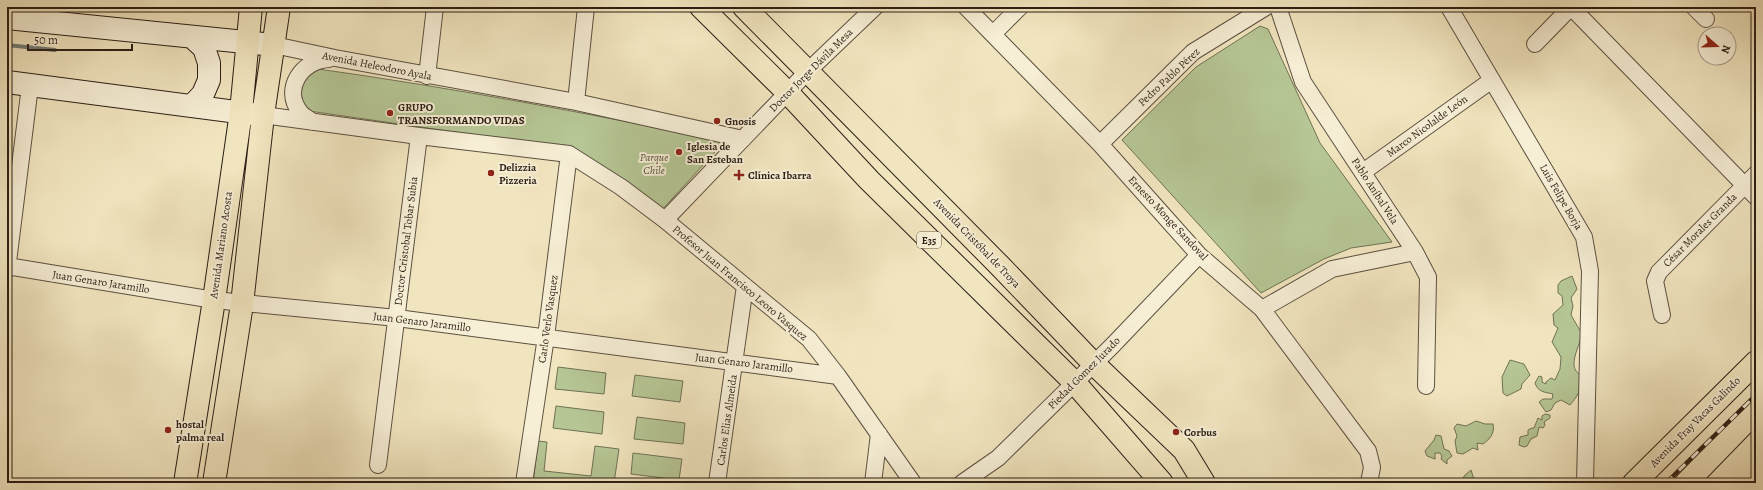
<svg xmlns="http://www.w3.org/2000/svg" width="1763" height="490" font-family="Alegreya,serif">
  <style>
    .green { fill: #b6c695; stroke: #707255 }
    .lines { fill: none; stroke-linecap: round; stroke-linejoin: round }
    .stream { stroke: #6f7d77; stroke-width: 4 }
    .street-casing { stroke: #5c5040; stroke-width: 18 }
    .secondary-casing { stroke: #2b1e15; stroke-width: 24 }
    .primary-casing { stroke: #2b1e15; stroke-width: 24 }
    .highway-casing { stroke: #2b1e15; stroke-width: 24 }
    .street { stroke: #f6eed5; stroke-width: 16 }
    .secondary { stroke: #f6eed5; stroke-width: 22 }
    .primary { stroke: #f1e5bf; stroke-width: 22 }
    .highway { stroke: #f1e5bf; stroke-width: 22 }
    .rail-casing { stroke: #2b1e15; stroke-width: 4.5 }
    .rail { stroke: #f6eed5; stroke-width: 3; stroke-dasharray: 9; stroke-linecap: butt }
    .poi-dot { fill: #8f2418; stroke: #f6eed5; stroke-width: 1.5 }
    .labels { text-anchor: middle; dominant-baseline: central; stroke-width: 4; stroke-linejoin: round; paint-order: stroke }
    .shield { fill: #f6eed5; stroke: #685c4f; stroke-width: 1 }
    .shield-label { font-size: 10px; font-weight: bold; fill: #2b1e15 }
    .street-label { font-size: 11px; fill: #2b1e15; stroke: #f6eed5 }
    .poi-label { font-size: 11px; font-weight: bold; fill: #2b1e15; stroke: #f6eed5; text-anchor: start }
    .park-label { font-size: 11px; font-style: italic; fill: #55503b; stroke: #f6eed5 }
  </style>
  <rect width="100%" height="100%" fill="#f1e5bf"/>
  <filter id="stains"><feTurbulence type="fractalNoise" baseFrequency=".005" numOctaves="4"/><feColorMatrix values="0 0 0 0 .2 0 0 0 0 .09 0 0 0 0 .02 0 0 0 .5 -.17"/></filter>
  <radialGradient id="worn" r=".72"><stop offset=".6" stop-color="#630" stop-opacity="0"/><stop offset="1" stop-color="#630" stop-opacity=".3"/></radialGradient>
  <path class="green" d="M 1260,26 L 1268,29 L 1320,143 L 1392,242 L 1351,248 L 1324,259 L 1261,293 L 1122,140 L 1196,67 Z
    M 318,69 C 455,88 590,114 725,141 L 661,211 L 573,149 L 309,111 L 297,99 L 300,78 Z
    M 1572,276 L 1577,289 L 1571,298 L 1573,306 L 1571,315 L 1582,334 C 1580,344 1574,354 1574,364 C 1574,371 1578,372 1581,377 C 1585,385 1575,400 1570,405 L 1561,400 L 1555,403 L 1551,410 L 1546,412 L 1539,402 L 1543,399 L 1552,399 L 1553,394 C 1544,392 1538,392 1535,383 L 1539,376 L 1542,377 L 1542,382 L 1546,384 L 1546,382 L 1551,378 L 1555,380 L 1560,369 L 1561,357 L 1552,342 L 1558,328 L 1554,325 L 1553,314 L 1563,305 L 1562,296 L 1558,293 L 1558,285 L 1561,281 Z
    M 1510,360 L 1524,364 L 1530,375 L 1522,384 L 1521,389 L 1507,396 L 1503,393 L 1502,377 Z
    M 558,367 L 606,373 L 604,394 L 555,389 Z
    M 635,375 L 683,381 L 680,402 L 632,396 Z
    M 556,406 L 604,412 L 602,434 L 553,428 Z
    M 1545,414 L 1550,415 L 1550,418 L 1544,422 L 1545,425 L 1543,428 L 1539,427 L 1537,436 L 1531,439 L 1527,446 L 1524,447 L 1519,445 L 1520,437 L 1528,435 L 1528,430 L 1532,428 L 1534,428 L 1538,418 L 1542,420 L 1542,416 Z
    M 637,417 L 685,423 L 683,444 L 634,439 Z
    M 1476,421 L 1485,424 L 1493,424 C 1495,433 1490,439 1483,444 L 1477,443 L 1478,450 L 1473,448 L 1463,454 L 1457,453 L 1455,441 L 1457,436 L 1454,428 L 1457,424 L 1466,426 Z
    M 1436,435 L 1441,436 L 1444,449 L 1449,451 L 1452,456 L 1447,460 L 1447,464 L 1441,459 L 1442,456 L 1440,453 L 1435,453 L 1435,459 L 1427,456 L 1425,451 L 1434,440 Z
    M 538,441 L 547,442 L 544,471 L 591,476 L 595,446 L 619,449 L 614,483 L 533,483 Z
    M 633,453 L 682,459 L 679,480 L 631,474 Z
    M 1471,470 L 1475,483 L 1463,483 L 1464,476 Z"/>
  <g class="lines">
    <path class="stream" d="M 7,45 L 55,50"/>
    <g class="street-casing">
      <path id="street" d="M 966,7 L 1100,144 L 1199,255 L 1262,309 L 1368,451 L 1372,467 L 1369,483
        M 1278,7 L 1303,82 L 1415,252 L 1428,277 L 1426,386
        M 1449,7 L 1584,237 L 1590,271 L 1585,483
        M 1571,7 L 1756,197
        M 1694,7 L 1706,19
        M 48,22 L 50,7
        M 993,34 L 1020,7
        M 1535,44 L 1571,7
        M 274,45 L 335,58 L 576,102 L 743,139
        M 427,76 L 435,7
        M 576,102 L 586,7
        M 263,115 L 419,136 L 569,154 L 621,187 L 665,220 L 809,339 L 838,376 L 913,483
        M 313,122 C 309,119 303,116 300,112 C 282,89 302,60 329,59
        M 1100,144 L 1193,52 L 1266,7
        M 1363,172 L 1492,80
        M 665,220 L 808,71 L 875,7
        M 7,266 L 214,300 L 397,318 L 838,376
        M 7,270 L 30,86
        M 1262,309 L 1332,269 L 1415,252
        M 1662,315 L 1655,281 L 1659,272 L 1756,174
        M 378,465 L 419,136
        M 524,483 L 546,337 L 569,154
        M 717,483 L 745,286
        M 873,483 L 879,434
        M 962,483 L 998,458 L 1112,346 L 1199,255"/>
    </g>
    <g class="secondary-casing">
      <path id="secondary" d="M 7,18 L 274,45
        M 7,82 L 260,115
        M 192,106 L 203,94 L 209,80 L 209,63 L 204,48 L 192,37"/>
    </g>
    <g class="primary-casing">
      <path id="primary" d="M 185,483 L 214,300 L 241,112 L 251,7
        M 214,483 L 242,304 L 263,115 L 279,7
        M 1634,483 L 1756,362
        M 1686,483 L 1756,411"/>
    </g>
    <g class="highway-casing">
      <path id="highway" d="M 701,7 L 788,93 L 869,180 L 1075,383 L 1162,483
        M 744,7 L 1001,267 L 1093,363 L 1184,450 L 1204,483"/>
    </g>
    <use href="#street" class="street"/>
    <use href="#secondary" class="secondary"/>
    <use href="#primary" class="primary"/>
    <use href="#highway" class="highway"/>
    <g class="rail-casing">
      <path id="rail" d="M 1666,483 L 1756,395"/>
    </g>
    <use href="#rail" class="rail"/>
  </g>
  <g class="poi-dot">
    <circle cx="390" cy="113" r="4"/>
    <circle cx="717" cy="121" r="4"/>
    <circle cx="679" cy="152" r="4"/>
    <circle cx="491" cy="173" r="4"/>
    <path d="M737 169h4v4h4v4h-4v4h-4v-4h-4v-4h4z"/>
    <circle cx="168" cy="430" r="4"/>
    <circle cx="1176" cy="432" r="4"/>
  </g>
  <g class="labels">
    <rect class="shield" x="917" y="232" width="24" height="16" rx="3"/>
    <g class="shield-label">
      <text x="929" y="240">E35</text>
    </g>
    <g class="street-label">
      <text transform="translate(377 66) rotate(11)">Avenida Heleodoro Ayala</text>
      <text transform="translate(811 70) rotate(-45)">Doctor Jorge Dávila Mesa</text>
      <text transform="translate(1169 77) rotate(-43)">Pedro Pablo Pérez</text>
      <text transform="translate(1427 126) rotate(-36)">Marco Nicolalde León</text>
      <text transform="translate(1375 191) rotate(57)">Pablo Aníbal Vela</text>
      <text transform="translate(1561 197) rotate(60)">Luis Felipe Borja</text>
      <text transform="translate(1168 218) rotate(47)">Ernesto Monge Sandoval</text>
      <text transform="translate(1700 230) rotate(-45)">César Morales Granda</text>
      <text transform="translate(406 241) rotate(-83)">Doctor Cristobal Tobar Subia</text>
      <text transform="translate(977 243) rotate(46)">Avenida Cristóbal de Troya</text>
      <text transform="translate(221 245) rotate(-82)">Avenida Mariano Acosta</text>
      <text transform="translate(101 282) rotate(9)">Juan Genaro Jaramillo</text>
      <text transform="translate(740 283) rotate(40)">Profesor Juan Francisco Leoro Vasquez</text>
      <text transform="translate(548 319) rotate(-82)">Carlo Verlo Vasquez</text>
      <text transform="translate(422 322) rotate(7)">Juan Genaro Jaramillo</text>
      <text transform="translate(744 363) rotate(7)">Juan Genaro Jaramillo</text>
      <text transform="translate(1084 373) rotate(-45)">Piedad Gomez Jurado</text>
      <text transform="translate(727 420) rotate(-82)">Carlos Elias Almeida</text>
      <text transform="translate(1695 422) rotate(-45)">Avenida Fray Vacas Galindo</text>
    </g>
    <g class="poi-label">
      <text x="398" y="107">GRUPO<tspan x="398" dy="13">TRANSFORMANDO VIDAS</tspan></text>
      <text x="725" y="121">Gnosis</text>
      <text x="687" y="146">Iglesia de<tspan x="687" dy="13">San Esteban</tspan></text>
      <text x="499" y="167">Delizzia<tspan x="499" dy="13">Pizzeria</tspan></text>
      <text x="748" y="175">Clínica Ibarra</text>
      <text x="176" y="424">hostal<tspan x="176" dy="13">palma real</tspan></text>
      <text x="1184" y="432">Corbus</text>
    </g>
    <g class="park-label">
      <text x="654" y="157">Parque<tspan x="654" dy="13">Chile</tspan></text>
    </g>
  </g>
  <rect width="1763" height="490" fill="none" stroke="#f1e5bf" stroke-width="24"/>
  <rect x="8" y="8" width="1747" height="474" fill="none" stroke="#2b1e15" stroke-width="2"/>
  <rect x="12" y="12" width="1739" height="466" fill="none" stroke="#2b1e15"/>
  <g transform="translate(1717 46) rotate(110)"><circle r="19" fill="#f6eed5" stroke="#a59b88"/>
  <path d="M0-3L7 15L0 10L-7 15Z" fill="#8f2418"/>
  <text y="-6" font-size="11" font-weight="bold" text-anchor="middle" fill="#2b1e15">N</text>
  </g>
  <path d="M28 44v6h104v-6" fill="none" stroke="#2b1e15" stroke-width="2"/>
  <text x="34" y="44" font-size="12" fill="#2b1e15" stroke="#f6eed5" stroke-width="3" paint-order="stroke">50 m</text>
  <rect width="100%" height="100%" filter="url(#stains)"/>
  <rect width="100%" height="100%" fill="url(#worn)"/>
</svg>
